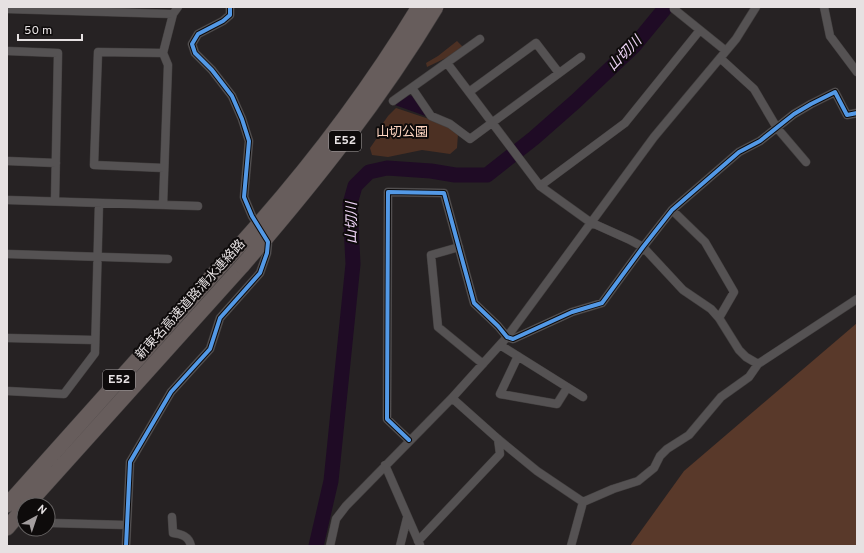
<svg xmlns="http://www.w3.org/2000/svg" width="864" height="553" font-family="Overpass,'Noto Sans JP',sans-serif">
  <style>
    .green { fill: #4c3023 }
    .forest { fill: #59392a }
    .water { fill: #1f0b25 }
    .lines { fill: none; stroke-linecap: round; stroke-linejoin: round }
    .river { stroke: #1f0b25; stroke-width: 15 }
    .street-casing { stroke: #423f3f; stroke-width: 9 }
    .highway-casing { stroke: #423f3f; stroke-width: 16 }
    .street { stroke: #555253; stroke-width: 8 }
    .highway { stroke: #675d5c; stroke-width: 15 }
    .highway-bridge-casing { stroke: #423f3f; stroke-width: 16; stroke-linecap: butt }
    .highway-bridge { stroke: #675d5c; stroke-width: 15 }
    .cycleway-casing { stroke: #0e0b0b; stroke-width: 6 }
    .cycleway { stroke: #5399e6; stroke-width: 4 }
    .labels { text-anchor: middle; dominant-baseline: central; stroke-width: 4; stroke-linejoin: round; paint-order: stroke }
    .shield { fill: #0e0b0b; stroke: #a5a1a2; stroke-width: 1 }
    .shield-label { font-size: 12px; font-weight: bold; fill: #e6e1e2 }
    .park-label { font-size: 13px; fill: #fed5c1; stroke: #0e0b0b }
    .street-label { font-size: 13px; fill: #e6e1e2; stroke: #0e0b0b }
    .water-label { font-size: 14px; font-style: italic; fill: #f0d6f8; stroke: #0e0b0b }
  </style>
  <rect width="100%" height="100%" fill="#262223"/>
  <path class="green" d="M 457,41 L 463,47 L 450,56 L 427,67 L 426,63 L 438,56 Z
    M 396,108 L 444,124 L 458,134 L 457,148 L 450,154 L 422,150 L 388,157 L 372,155 L 370,148 L 379,135 L 381,126 L 388,116 Z"/>
  <path class="forest" d="M 857,323 L 857,546 L 630,546 L 684,471 Z"/>
  <path class="water" d="M 408,95 L 413,96 L 428,117 L 395,105 Z"/>
  <g class="lines">
    <path class="river" d="M 316,546 L 331,481 L 353,264 L 350,204 L 355,186 L 369,172 L 387,168 L 431,171 L 455,175 L 487,175 L 534,138 L 576,101 L 634,46 L 666,7"/>
    <g class="street-casing">
      <path id="street" d="M 230,7 L 230,15 L 223,21 L 198,34 L 192,44 L 195,53 L 212,70 L 232,96 L 242,119 L 249,141 L 244,197 L 252,216 L 259,228
        M 676,7 L 674,9 L 726,51
        M 824,7 L 830,36 L 857,72
        M 7,9 L 173,14
        M 7,51 L 58,53 L 55,201
        M 163,53 L 98,52 L 94,165 L 164,168
        M 720,58 L 754,89 L 777,128 L 806,162
        M 447,63 L 540,186 L 590,222 L 630,240 L 643,247 L 683,290 L 711,309 L 719,318 L 739,350 L 746,357 L 758,364
        M 412,88 L 431,116 L 450,124 L 470,139 L 581,57
        M 469,92 L 536,43 L 559,73
        M 393,101 L 480,39
        M 7,161 L 56,163
        M 540,186 L 625,123 L 700,30
        M 7,200 L 198,206
        M 163,205 L 168,65 L 163,53 L 173,14 L 178,7
        M 672,210 L 705,242 L 734,292 L 719,318
        M 459,247 L 431,255 L 438,327 L 483,364
        M 7,254 L 168,259
        M 7,338 L 95,340
        M 500,345 L 583,397
        M 518,356 L 500,394 L 557,404 L 567,388
        M 7,391 L 64,394 L 95,353 L 99,203
        M 452,398 L 498,439 L 537,471 L 583,502
        M 409,440 L 387,419 L 388,192 L 444,193 L 474,303 L 498,326 L 507,337 L 513,339 L 572,312 L 602,303 L 643,247 L 672,210 L 739,152 L 760,141 L 794,114 L 811,104 L 835,92 L 847,115 L 857,113
        M 385,465 L 420,545
        M 583,502 L 613,489 L 638,481 L 654,468 L 660,456 L 667,449 L 689,435 L 721,397 L 749,377 L 758,364 L 857,299
        M 172,517 L 173,533 C 181,534 189,536 191,546
        M 51,523 L 126,525
        M 418,541 L 500,454 L 498,439
        M 126,546 L 130,462 L 171,392 L 210,349 L 220,318 L 260,273 L 267,253 L 268,242 L 265,238
        M 330,546 L 336,519 L 346,506 L 452,398 L 507,337 L 654,137 L 736,39 L 756,7
        M 400,546 L 407,518
        M 571,546 L 583,502"/>
    </g>
    <g class="highway-casing">
      <path id="highway" d="M 7,505 L 230,256
        M 27,505 L 242,266
        M 7,528 L 24,508"/>
    </g>
    <use href="#street" class="street"/>
    <use href="#highway" class="highway"/>
    <g class="highway-bridge-casing">
      <path id="highway-bridge" d="M 230,256 C 301,179 365,96 419,7
        M 242,266 C 313,184 380,100 436,7"/>
    </g>
    <use href="#highway-bridge" class="highway-bridge"/>
    <g class="cycleway-casing">
      <path id="cycleway" d="M 409,440 L 387,419 L 388,192 L 444,193 L 474,303 L 498,326 L 507,337 L 513,339 L 572,312 L 602,303 L 643,247 L 672,210 L 739,152 L 760,141 L 794,114 L 811,104 L 835,92 L 847,115 L 857,113
        M 126,546 L 130,462 L 171,392 L 210,349 L 220,318 L 260,273 L 267,253 L 268,242 L 252,216 L 244,197 L 249,141 L 242,119 L 232,96 L 212,70 L 195,53 L 192,44 L 198,34 L 223,21 L 230,15 L 230,7"/>
    </g>
    <use href="#cycleway" class="cycleway"/>
  </g>
  <g class="labels">
    <g class="shield">
      <rect x="329" y="131" width="32" height="20" rx="3"/>
      <rect x="103" y="370" width="32" height="20" rx="3"/>
    </g>
    <g class="shield-label">
      <text x="345" y="141">E52</text>
      <text x="119" y="380">E52</text>
    </g>
    <g class="park-label">
      <text x="402" y="133">山切公園</text>
    </g>
    <g class="street-label">
      <text transform="translate(191 300) rotate(-48)">新東名高速道路清水連絡路</text>
    </g>
    <g class="water-label">
      <text transform="translate(625 54) rotate(-46)">山切川</text>
      <text transform="translate(352 223) rotate(-90)">山切川</text>
    </g>
  </g>
  <rect width="864" height="553" fill="none" stroke="#e6e1e2" stroke-width="16"/>
  <g transform="translate(36 517) rotate(40)"><circle r="19" fill="#0e0b0b" stroke="#646161"/>
  <path d="M0-3L7 15L0 10L-7 15Z" fill="#a39e9f"/>
  <text y="-6" font-size="11" font-weight="bold" text-anchor="middle" fill="#e6e1e2">N</text>
  </g>
  <path d="M18 34v6h64v-6" fill="none" stroke="#e6e1e2" stroke-width="2"/>
  <text x="24" y="34" font-size="12" fill="#e6e1e2" stroke="#0e0b0b" stroke-width="3" paint-order="stroke">50 m</text>
</svg>
